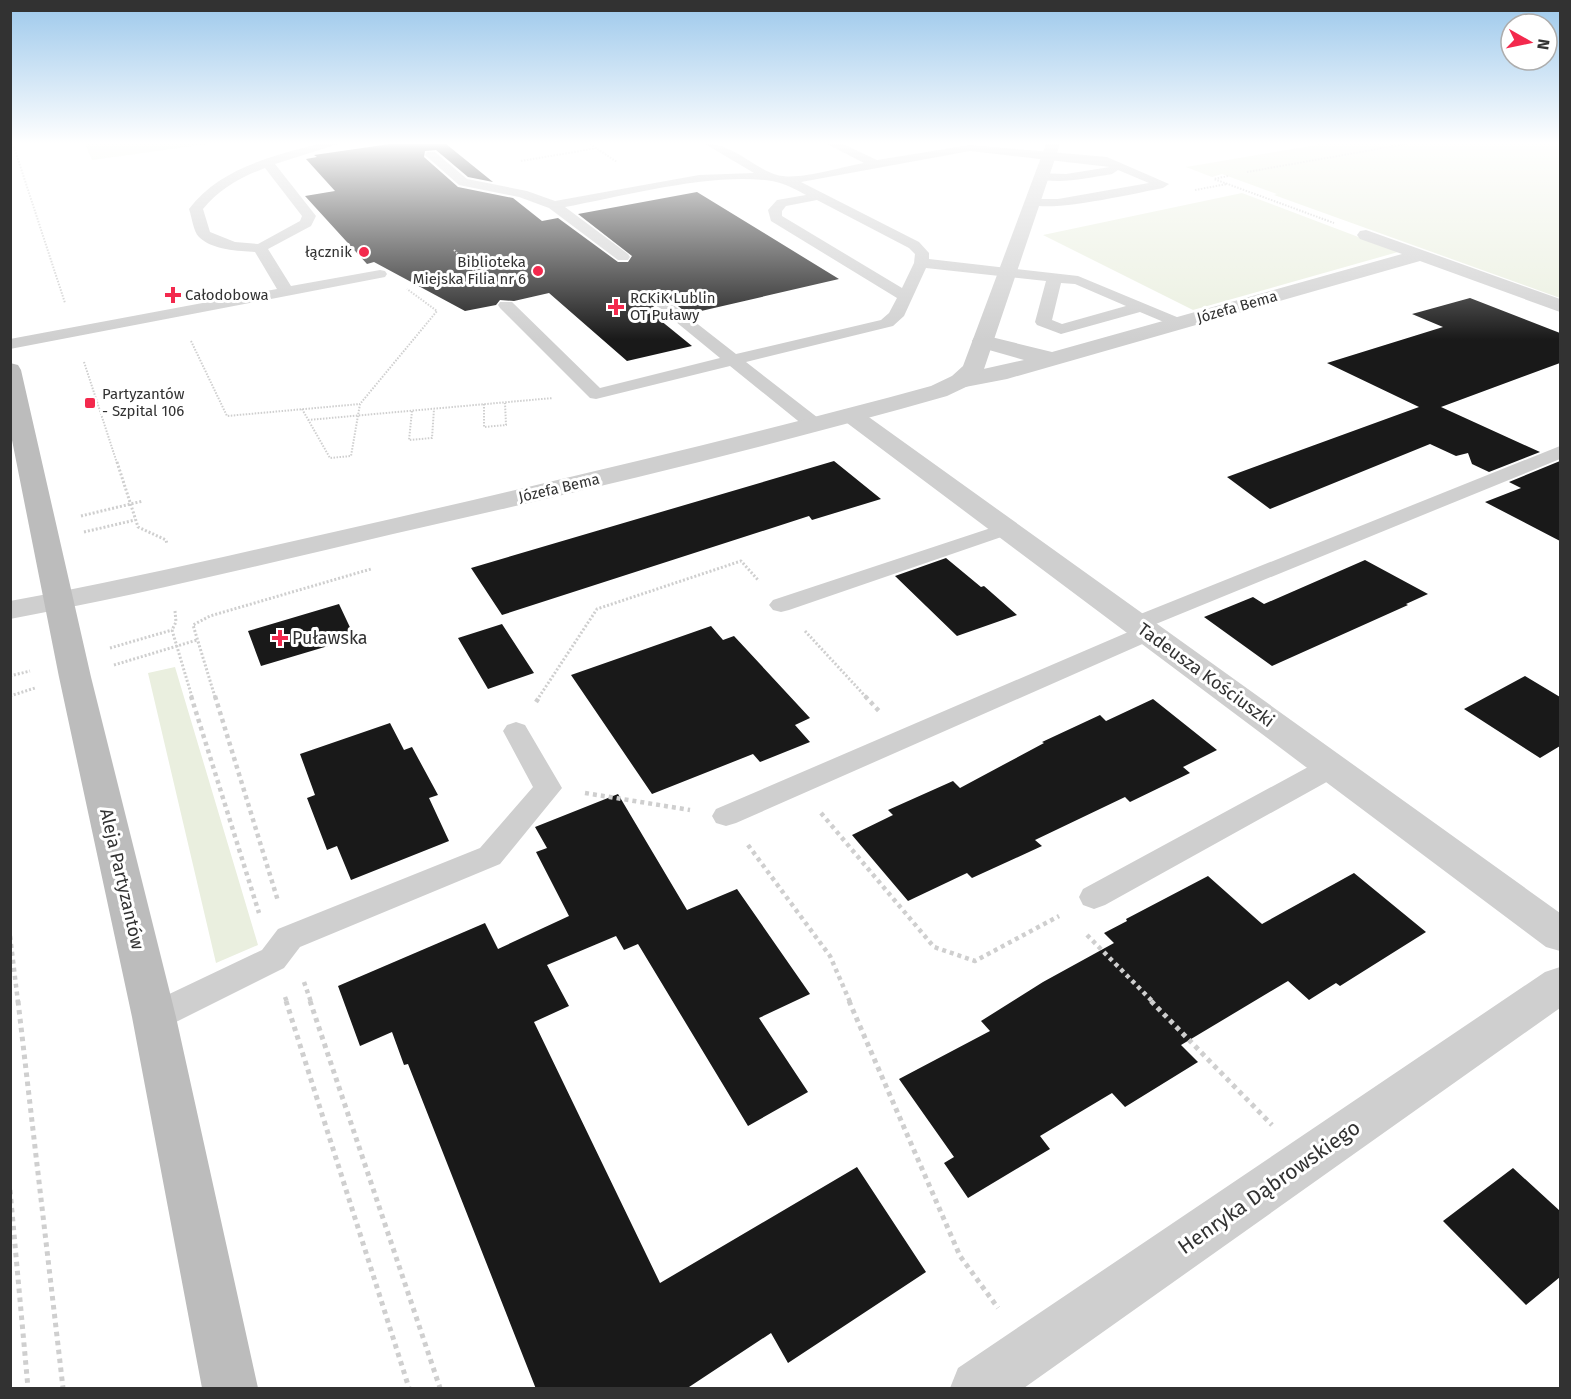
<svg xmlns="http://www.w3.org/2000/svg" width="1571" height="1399" font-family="'Fira Sans',sans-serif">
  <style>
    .green { fill: #eaefdf }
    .building { fill: #191919 }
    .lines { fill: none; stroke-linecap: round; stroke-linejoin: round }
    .path-far3 { stroke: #cfcfcf; stroke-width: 2; stroke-dasharray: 1.5 1.5; stroke-linecap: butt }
    .path-far2 { stroke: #cfcfcf; stroke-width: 3; stroke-dasharray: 2 2; stroke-linecap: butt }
    .path-far1 { stroke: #cfcfcf; stroke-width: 4.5; stroke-dasharray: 4 4; stroke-linecap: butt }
    .path { stroke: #cfcfcf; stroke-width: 5; stroke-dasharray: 4.5 4.5; stroke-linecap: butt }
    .service { fill: #cfcfcf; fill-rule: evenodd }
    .minor { fill: #cfcfcf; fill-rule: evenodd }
    .tertiary { fill: #cfcfcf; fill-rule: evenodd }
    .secondary { fill: #bcbcbc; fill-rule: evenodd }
    .poi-dot { fill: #f3294d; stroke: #fff; stroke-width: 2 }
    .labels { text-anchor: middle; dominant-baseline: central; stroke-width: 6; stroke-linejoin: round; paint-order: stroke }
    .far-poi-label { font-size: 15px; fill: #323232; stroke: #fff; text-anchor: start }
    .far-street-label { font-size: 15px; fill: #323232; stroke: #fff }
    .poi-label { font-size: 18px; fill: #323232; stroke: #fff; text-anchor: start }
    .street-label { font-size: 18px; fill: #323232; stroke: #fff }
    .near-street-label { font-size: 21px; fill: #323232; stroke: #fff }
  </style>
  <rect width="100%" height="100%" fill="#fff"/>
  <path class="green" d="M 85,144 L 208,144 L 92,160 Z
    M 1322,144 L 1560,144 L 1560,298 L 1274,195 L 1277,194 L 1222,174 L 1212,177 L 1186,167 Z
    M 1242,193 L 1398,252 L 1193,310 L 1043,235 Z
    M 175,667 L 258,945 L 216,963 L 148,673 Z"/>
  <path class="building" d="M 390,144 L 446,144 L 493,182 L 468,177 L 436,150 L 425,151 L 424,157 L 458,187 L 513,198 L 542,221 L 558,218 L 618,262 L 628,262 L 632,256 L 578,214 L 697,192 L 839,279 L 688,314 L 659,291 L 648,291 L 643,298 L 668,318 L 660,320 L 692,346 L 627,361 L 549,293 L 514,301 L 500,300 L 496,305 L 465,311 L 374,262 L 367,264 L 305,196 L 335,191 L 306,159 L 317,157 L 314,155 Z
    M 1470,298 L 1560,333 L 1560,363 L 1441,407 L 1540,452 L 1489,472 L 1472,464 L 1468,453 L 1456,456 L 1430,444 L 1270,509 L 1227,477 L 1419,407 L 1327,363 L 1443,327 L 1412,314 Z
    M 834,461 L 881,499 L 812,520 L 809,516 L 502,615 L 471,568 Z
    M 1560,461 L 1560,541 L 1485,502 L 1521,488 L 1509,482 Z
    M 946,558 L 981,587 L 984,586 L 1017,615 L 957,636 L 895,576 Z
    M 1365,560 L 1428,594 L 1406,604 L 1408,605 L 1272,666 L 1204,617 L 1253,597 L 1264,604 Z
    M 339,604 L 355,638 L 261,666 L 248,631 Z
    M 502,624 L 534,673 L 488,689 L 458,638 Z
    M 711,626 L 723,640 L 734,636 L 810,718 L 795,725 L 810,742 L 760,762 L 753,754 L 652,794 L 571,675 Z
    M 1525,676 L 1560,697 L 1560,746 L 1540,758 L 1464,709 Z
    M 1153,699 L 1217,750 L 1183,767 L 1190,773 L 1130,802 L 1125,797 L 1035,840 L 1042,846 L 972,878 L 967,873 L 908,901 L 852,835 L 893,815 L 888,810 L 953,781 L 960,788 L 1044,743 L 1042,742 L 1100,715 L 1106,721 Z
    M 390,723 L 404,750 L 412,747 L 438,795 L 429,798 L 449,841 L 351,880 L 337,846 L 327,850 L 307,798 L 315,795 L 300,754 Z
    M 618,794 L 687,910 L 737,889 L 810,994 L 759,1018 L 808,1092 L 748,1126 L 638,944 L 624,950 L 616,936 L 547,965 L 569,1006 L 534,1022 L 660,1283 L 857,1167 L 926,1272 L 788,1363 L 771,1333 L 686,1389 L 536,1389 L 408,1064 L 404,1065 L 392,1032 L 360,1046 L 338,986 L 485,923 L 498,949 L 569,916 L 536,852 L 547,848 L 535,827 Z
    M 1354,873 L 1426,932 L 1340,986 L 1336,983 L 1309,1000 L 1288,981 L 1181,1045 L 1198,1062 L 1125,1107 L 1112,1093 L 1040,1136 L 1050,1149 L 968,1198 L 944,1163 L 954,1157 L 899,1079 L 990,1031 L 981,1021 L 1043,982 L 1114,943 L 1104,933 L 1127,921 L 1126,919 L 1208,876 L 1262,924 Z
    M 1513,1168 L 1560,1211 L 1560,1277 L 1526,1305 L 1443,1221 Z"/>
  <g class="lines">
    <path class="path-far3" d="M 13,144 L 65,303
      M 590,144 L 617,162
      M 521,161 L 597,148
      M 1247,172 L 1406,144
      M 1228,176 L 1214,179 L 1334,223
      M 1195,190 L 1227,184
      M 454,250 L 487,284
      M 191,341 L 227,416 L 360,404
      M 84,362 L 117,463
      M 484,404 L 484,427 L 506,425 L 505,403
      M 302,409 L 330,458 L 351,456 L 360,404 L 437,311 L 407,289
      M 412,411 L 409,440 L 432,438 L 434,409
      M 308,420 L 553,398"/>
    <path class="path-far2" d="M 117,462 L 138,527 L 166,540 L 167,544
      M 81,516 L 143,501
      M 84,532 L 135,520
      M 175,611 L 176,622 L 172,630 L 192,697
      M 805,631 L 866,697
      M 110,648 L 172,630
      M 114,665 L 197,640
      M 10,676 L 30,671
      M 10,696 L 35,688
      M 215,697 L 193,625 L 210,616 L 371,569
      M 539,697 L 597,609 L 741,561 L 759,581"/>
    <path class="path-far1" d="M 191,696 L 259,913
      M 215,696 L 278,901
      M 865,696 L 879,711
      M 536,702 L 540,696
      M 585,793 L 690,810
      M 821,813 L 934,947 L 975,961 L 1059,916
      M 748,845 L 830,956 L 850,1002
      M 1087,935 L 1153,1002
      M 10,936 L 18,1002
      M 304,982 L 311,1002
      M 285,997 L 287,1002"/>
    <path class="path" d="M 18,1001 L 63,1388
      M 286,1001 L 409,1388
      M 310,1001 L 440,1388
      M 849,1001 L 960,1256 L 998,1308
      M 1151,1001 L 1272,1125
      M 10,1190 L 28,1388"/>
    <path class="service" d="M 318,144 L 338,144 L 275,164 L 316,216 L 311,226 L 268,249 L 291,286 L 380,270 L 385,271 L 387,274 L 385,277 L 10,349 L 10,339 L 277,289 L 255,252 C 239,251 212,250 199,237 C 193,231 192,217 189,209 C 219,169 272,156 318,144 ZM 265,168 L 302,216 L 300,221 L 258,244 L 235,242 L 210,232 L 203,209 C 219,189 241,177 265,168 Z
      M 705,144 C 735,144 751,167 777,175 C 799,181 840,167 864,163 L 827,144 L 843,144 L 877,160 L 970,145 L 1107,157 L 1169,184 L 1163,188 C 1140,192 1040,216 1026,202 L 1027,199 L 1058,199 L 1149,183 L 1118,170 L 1112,174 C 1087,178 1062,184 1037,179 L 1035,176 L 1037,173 L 1066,174 L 1110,167 L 970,151 L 801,182 L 919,242 L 929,253 L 929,259 L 1078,276 L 1184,320 L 1186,323 L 1178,328 L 1140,312 L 1061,334 L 1037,325 L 1035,322 L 1046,281 L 926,268 L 904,316 L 893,326 L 746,362 L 822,421 L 824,425 L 822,429 L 808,429 L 730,366 L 596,399 L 590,398 L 500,308 L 498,305 L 500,302 L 512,302 L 600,388 L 720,358 L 648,299 L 645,296 L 648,293 L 658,293 L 736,354 L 881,320 L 889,313 L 897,298 L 771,221 L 768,210 L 777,200 L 806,195 C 795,189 784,183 772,181 C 712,172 625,196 565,207 L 628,254 L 630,257 L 628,260 L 618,260 L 549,208 L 519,197 L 459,185 L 425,155 L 427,152 L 435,152 L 467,179 L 527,191 L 555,201 L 699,175 L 754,173 ZM 817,200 L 909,248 L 915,254 L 914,263 L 902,288 L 782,216 L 782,211 L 786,206 ZM 1061,283 L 1075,284 L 1126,306 L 1062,324 L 1052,320 Z
      M 1560,446 L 1560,459 L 1151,626 L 1156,628 L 1160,633 L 1156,638 L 736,823 L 726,826 L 716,823 L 712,816 L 716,809 L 1133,630 L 1128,629 L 1124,624 L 1128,619 Z
      M 1006,523 L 1013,525 L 1017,529 L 1013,533 L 789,610 L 781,612 L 773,610 L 769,605 L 773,600 Z
      M 516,722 L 525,725 L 562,788 L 500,864 L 300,947 L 284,968 L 166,1027 L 154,1031 L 142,1027 L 137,1017 L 142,1007 L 262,950 L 278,929 L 480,848 L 533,787 L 503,731 L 507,725 Z
      M 1331,757 L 1341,760 L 1345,767 L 1341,774 L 1105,905 L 1094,909 L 1083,905 L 1079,897 L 1083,889 L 1321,760 Z"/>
    <path class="minor" d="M 1366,230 L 1560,299 L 1560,312 L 1420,261 L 1007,379 L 960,388 L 952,386 L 949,381 L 952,376 L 1024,360 L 975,346 L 972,341 L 975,336 L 983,335 L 1052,352 L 1402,254 L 1360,239 L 1357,235 L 1360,231 Z
      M 851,408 L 859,410 L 1560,913 L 1560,951 L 1546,947 L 843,420 L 839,415 L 843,410 Z
      M 1560,967 L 1560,1008 L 1024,1388 L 950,1388 L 958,1368 L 1545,972 Z"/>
    <path class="tertiary" d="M 1046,144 L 1060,144 L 984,369 L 968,386 L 947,396 C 764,448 579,492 393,534 C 266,564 139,595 10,619 L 10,601 C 138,578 265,547 391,519 C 572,477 752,435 931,386 L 952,376 L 963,366 Z"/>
    <path class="secondary" d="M 10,363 L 18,365 L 21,370 L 91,677 L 176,1017 L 258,1388 L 202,1388 L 132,1017 L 59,677 L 10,430 Z"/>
  </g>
  <linearGradient id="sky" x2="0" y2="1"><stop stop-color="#9cc8eb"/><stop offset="0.42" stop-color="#fff"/><stop offset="1" stop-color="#fff" stop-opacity="0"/></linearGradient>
  <rect width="1571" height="340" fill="url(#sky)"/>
  <g class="poi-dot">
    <circle cx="364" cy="252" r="6"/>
    <circle cx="538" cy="271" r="6"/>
    <path d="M170 286h6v6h6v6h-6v6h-6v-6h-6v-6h6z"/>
    <path d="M613 298h6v6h6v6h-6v6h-6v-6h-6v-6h6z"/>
    <rect x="84" y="397" width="12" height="12" rx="3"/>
    <path d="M277 629h6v6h6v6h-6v6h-6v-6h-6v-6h6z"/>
  </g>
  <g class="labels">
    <g class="far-poi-label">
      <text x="352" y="252" text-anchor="end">łącznik</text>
      <text x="526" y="262" text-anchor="end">Biblioteka<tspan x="526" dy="17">Miejska Filia nr 6</tspan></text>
      <text x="185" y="295">Całodobowa</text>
      <text x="630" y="298">RCKiK Lublin<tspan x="630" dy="17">OT Puławy</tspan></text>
      <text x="102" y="394">Partyzantów<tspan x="102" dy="17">- Szpital 106</tspan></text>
    </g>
    <g class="far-street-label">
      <text transform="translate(1237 307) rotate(-16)">Józefa Bema</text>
      <text transform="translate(559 488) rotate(-13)">Józefa Bema</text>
    </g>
    <g class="poi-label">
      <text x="292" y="638">Puławska</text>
    </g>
    <g class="street-label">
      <text transform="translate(1206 675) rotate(36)">Tadeusza Kościuszki</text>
      <text transform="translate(122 879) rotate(77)">Aleja Partyzantów</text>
    </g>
    <g class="near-street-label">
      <text transform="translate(1269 1187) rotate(-35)">Henryka Dąbrowskiego</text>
    </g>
  </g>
  <rect width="1571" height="1399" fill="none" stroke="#323232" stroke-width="24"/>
  <g transform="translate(1529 42) rotate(99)"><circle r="28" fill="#ffffff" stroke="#adadad" stroke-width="1.5"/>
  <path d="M0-4.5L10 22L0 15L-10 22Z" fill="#f3294d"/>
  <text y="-9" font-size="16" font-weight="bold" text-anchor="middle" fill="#323232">N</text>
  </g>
</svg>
